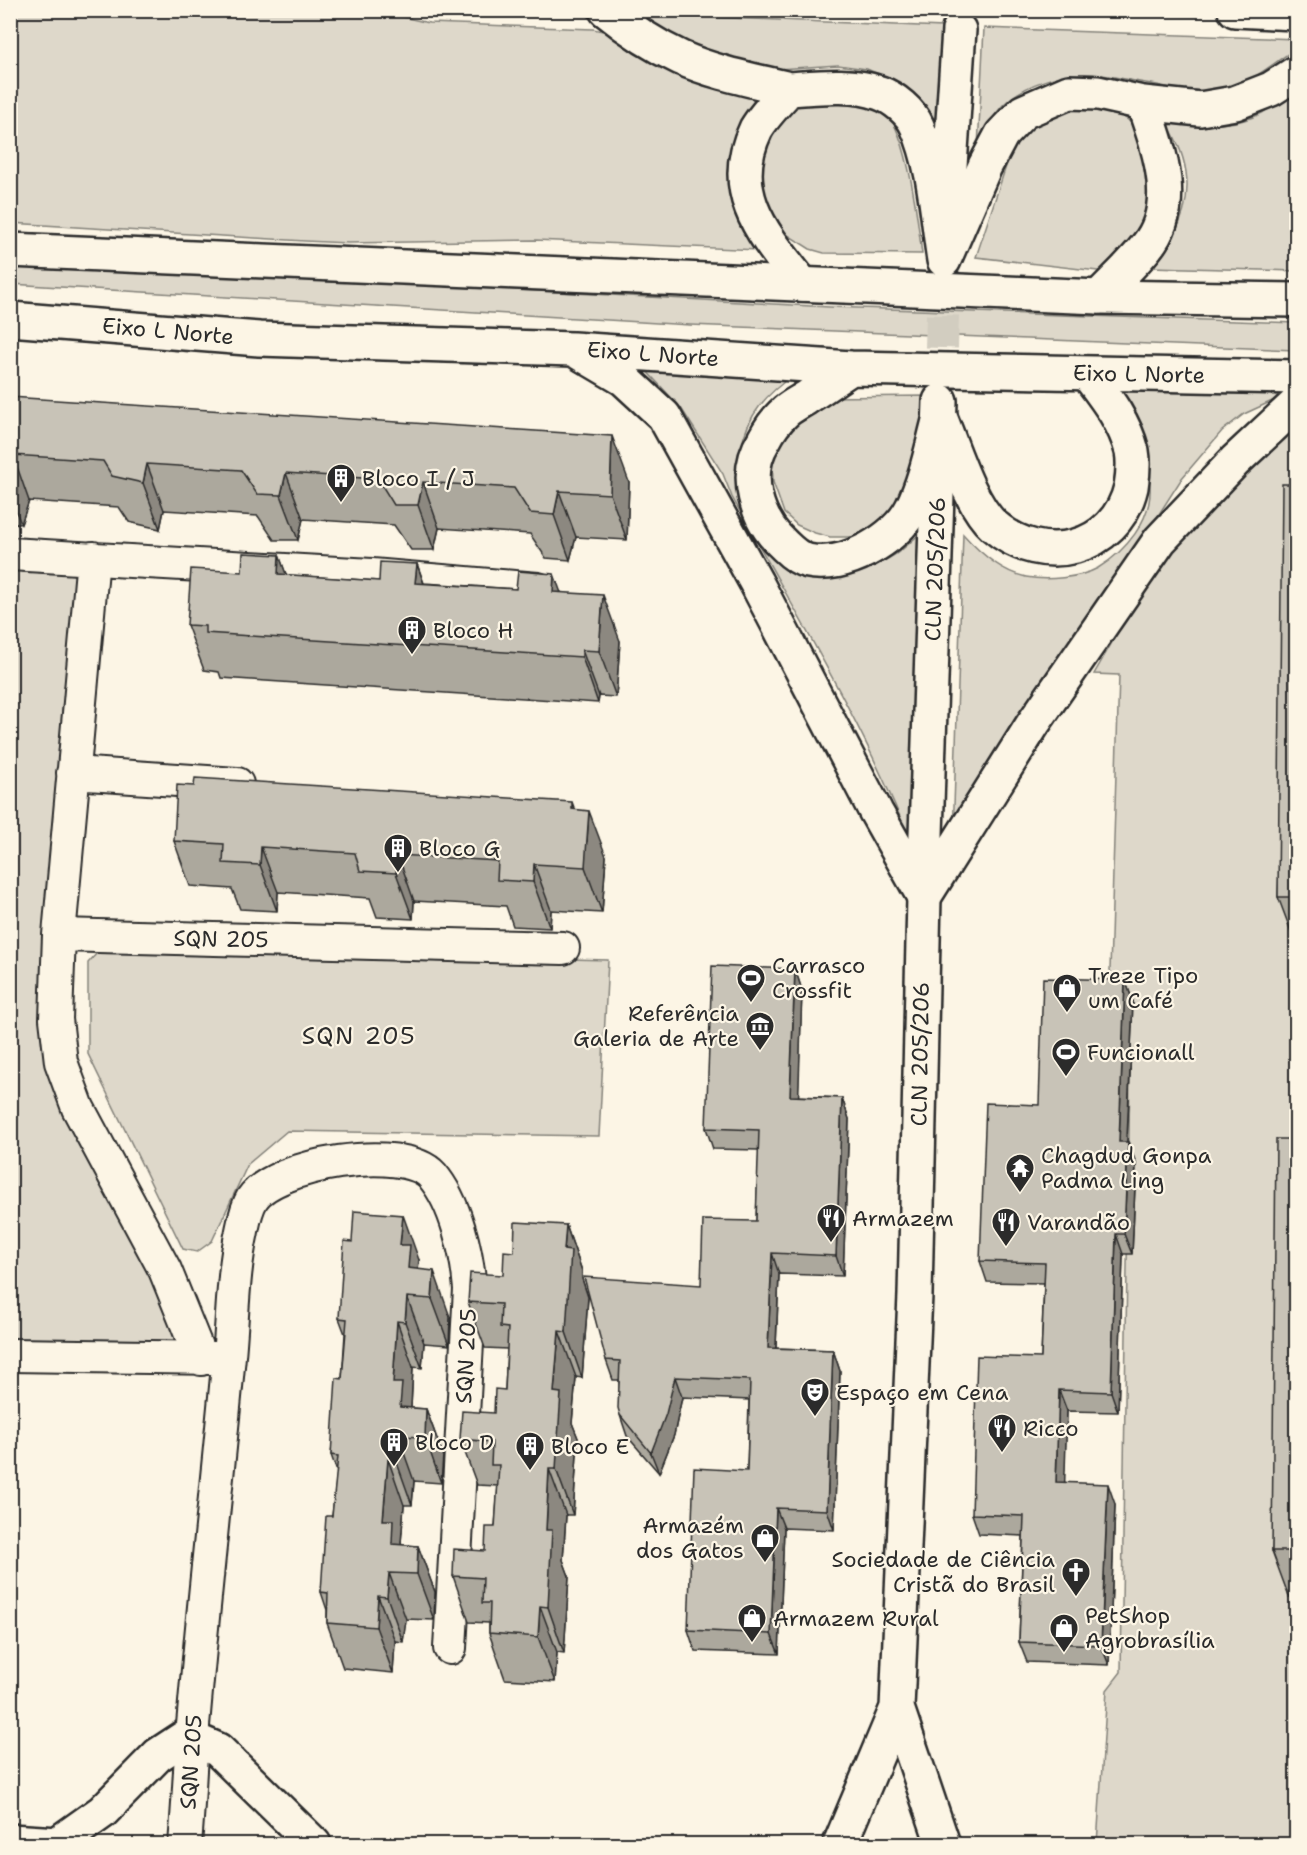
<svg xmlns="http://www.w3.org/2000/svg" width="1307" height="1855" font-family="'Shantell Sans',sans-serif">
  <style>
    .green { fill: #ded8ca; stroke: #84827a; stroke-width: 1.5 }
    .lines { fill: none; stroke-linecap: round; stroke-linejoin: round }
    .secondary-tunnel { stroke: #d2cdc0; stroke-width: 33; stroke-dasharray: 33 16; stroke-linecap: butt }
    .street-casing { stroke: #2b2b2b; stroke-width: 36 }
    .secondary-casing { stroke: #2b2b2b; stroke-width: 38 }
    .primary-casing { stroke: #2b2b2b; stroke-width: 38 }
    .highway-casing { stroke: #2b2b2b; stroke-width: 38 }
    .street { stroke: #fcf5e5; stroke-width: 32 }
    .secondary { stroke: #fcf5e5; stroke-width: 33 }
    .primary { stroke: #fcf5e5; stroke-width: 33 }
    .highway { stroke: #fcf5e5; stroke-width: 33 }
    .wall { fill: #aca89d; stroke: #2b2b2b; stroke-width: 1.5 }
    .shaded-wall { fill: #8c8880; stroke: #2b2b2b; stroke-width: 1.5 }
    .building { fill: #c8c3b7; stroke: #2b2b2b; stroke-width: 1.5 }
    .labels { text-anchor: middle; dominant-baseline: central; stroke-width: 4.5; stroke-linejoin: round; paint-order: stroke }
    .street-label { font-size: 22px; fill: #2b2b2b; stroke: #fcf5e5 }
    .poi-label { font-size: 22px; fill: #2b2b2b; stroke: #fcf5e5; text-anchor: start }
    .neighbourhood-label { font-size: 24px; letter-spacing: 1.5px; fill: #2b2b2b; stroke: #fcf5e5 }
  </style>
  <rect width="100%" height="100%" fill="#fcf5e5"/>
  <filter id="ink" filterUnits="userSpaceOnUse"><feTurbulence type="fractalNoise" baseFrequency=".0167" numOctaves="2"/><feDisplacementMap in="SourceGraphic" scale="12" xChannelSelector="R" yChannelSelector="G"/><feConvolveMatrix kernelMatrix="1 2 1 2 8 2 1 2 1" color-interpolation-filters="sRGB"/></filter>
  <g filter="url(#ink)">
    <path class="green" d="M 372,10 L 429,23 L 593,29 L 608,32 L 639,43 L 704,86 L 764,97 C 748,130 720,168 734,205 C 740,221 750,236 758,250 L 535,240 L 348,243 L 305,241 L 11,223 L 10,11 Z
      M 635,14 L 943,27 L 939,143 L 892,80 L 867,69 L 838,65 L 778,69 L 722,59 L 687,43 Z
      M 984,28 L 1296,39 L 1296,49 C 1269,65 1248,87 1216,92 C 1196,94 1176,89 1157,85 C 1136,82 1114,76 1093,74 C 1063,72 1026,83 1004,104 C 992,116 985,133 978,148 Z
      M 1296,89 L 1296,271 L 1151,267 C 1160,259 1167,248 1173,237 C 1195,197 1190,160 1166,122 C 1199,124 1231,129 1262,113 C 1274,106 1285,97 1296,89 Z
      M 829,93 C 845,98 868,102 882,110 C 908,125 918,225 922,254 L 824,253 L 810,249 L 780,230 L 760,192 L 763,149 L 780,118 L 800,104 Z
      M 1062,105 L 1115,111 L 1128,120 L 1144,137 L 1157,205 L 1113,265 L 1098,271 L 976,257 L 1014,142 L 1033,118 Z
      M 10,262 L 830,307 L 1296,323 L 1296,350 L 690,325 L 11,284 Z
      M 640,364 L 797,372 C 768,393 747,413 741,450 C 740,457 737,466 739,473 C 742,490 750,506 755,523 L 862,570 C 890,561 904,550 924,529 L 914,851 C 866,728 796,613 732,497 L 723,474 L 681,408 Z
      M 1109,386 L 1296,390 L 1244,414 L 1222,431 L 1182,478 L 953,837 L 963,534 C 979,552 1002,572 1026,577 C 1046,581 1080,578 1098,568 C 1125,552 1152,520 1150,487 C 1148,450 1125,418 1109,386 Z
      M 928,396 L 903,504 L 873,529 L 854,537 L 830,537 L 815,533 L 797,525 L 784,513 L 773,482 L 772,459 L 779,433 L 829,397 Z
      M 1296,418 L 1296,1844 L 1097,1844 L 1107,1690 L 1121,1672 L 1131,997 L 1110,971 L 1119,675 L 1094,674 L 1158,562 Z
      M 10,559 L 106,565 L 47,1048 L 176,1323 L 174,1341 L 159,1348 L 11,1342 Z
      M 110,947 L 608,960 L 599,1136 L 287,1131 L 248,1164 L 212,1241 L 197,1252 L 183,1249 L 88,1054 L 88,963 L 98,952 Z"/>
    <g class="lines">
      <path class="secondary-tunnel" d="M 940,397 L 944,266"/>
      <g class="street-casing">
        <path id="street" d="M 10,554 L 372,575 L 538,589
          M 93,558 L 59,935 L 56,1019 L 61,1062 L 78,1108 L 165,1270 L 201,1359
          M 73,773 L 237,784
          M 59,935 L 563,948
          M 10,1355 L 219,1358
          M 185,1844 C 189,1801 190,1757 194,1714 C 204,1598 217,1482 228,1366 C 233,1321 232,1276 242,1231 C 244,1221 246,1209 252,1199 C 274,1164 403,1143 432,1175 C 456,1203 467,1253 470,1289 L 450,1648"/>
      </g>
      <g class="secondary-casing">
        <path id="secondary" d="M 946,226 L 959,30
          M 897,1708 L 943,1844
          M 193,1739 L 218,1750 L 314,1844
          M 10,1841 L 59,1844
          M 57,1844 L 102,1812 L 158,1755 L 193,1732
          M 840,1844 L 897,1708 L 915,1295 L 924,897 L 940,401"/>
      </g>
      <g class="primary-casing">
        <path id="primary" d="M 10,250 L 1099,297 L 1296,300
          M 10,319 L 259,339 L 573,349 L 851,368 L 1296,377
          M 580,353 L 624,379 L 664,416 L 756,582 L 876,812 L 924,897 L 1033,724 L 1160,540 L 1235,461 L 1296,404
          M 851,368 C 837,377 823,387 809,396 C 802,401 793,405 786,411 C 778,418 769,430 764,440 C 742,475 756,520 785,546 C 792,553 799,559 808,561 C 844,569 896,540 912,508 C 926,480 932,447 940,417
          M 940,417 C 953,448 970,505 994,526 C 1042,568 1116,551 1131,487 C 1133,475 1134,462 1132,451 C 1124,420 1105,397 1087,373"/>
      </g>
      <g class="highway-casing">
        <path id="highway" d="M 606,10 C 628,28 655,46 681,58 C 715,73 753,80 789,89
          M 1235,10 L 1296,13
          M 944,260 L 985,166 L 1002,134 L 1023,112 L 1069,92 L 1098,93 L 1143,103 L 1200,109 L 1235,103 L 1271,89 L 1296,73
          M 802,284 C 765,236 725,193 756,129 C 764,115 778,101 789,89 C 819,87 852,83 880,93 C 894,98 911,112 917,126 C 935,167 937,216 944,260
          M 1099,297 C 1115,280 1133,264 1147,246 C 1181,205 1158,147 1143,103"/>
      </g>
      <use href="#street" class="street"/>
      <use href="#secondary" class="secondary"/>
      <use href="#primary" class="primary"/>
      <use href="#highway" class="highway"/>
    </g>
    <path class="wall" d="M 10,397 L 629,482 L 627,540 L 576,537 L 570,560 L 546,558 L 530,534 L 439,528 L 434,550 L 411,550 L 394,525 L 303,519 L 298,540 L 274,540 L 258,516 L 164,510 L 160,529 L 129,522 L 119,507 L 29,501 L 21,524 L 10,523 Z
      M 1296,484 L 1296,942 L 1295,942 L 1278,897 Z
      M 279,555 L 286,575 L 379,581 L 417,564 L 424,583 L 561,592 L 620,641 L 616,697 L 599,696 L 598,703 L 221,678 L 219,672 L 204,670 L 187,625 L 242,572 Z
      M 174,841 L 606,856 L 602,913 L 551,910 L 550,928 L 513,926 L 506,906 L 414,901 L 413,919 L 377,917 L 370,898 L 278,892 L 277,911 L 240,909 L 232,889 L 190,886 Z
      M 795,969 L 802,990 L 798,1096 L 842,1098 L 849,1119 L 843,1276 L 779,1274 L 776,1348 L 833,1350 L 840,1371 L 834,1530 L 784,1528 L 779,1654 L 695,1651 L 688,1630 L 747,1471 L 749,1400 L 682,1397 L 674,1435 L 659,1473 L 627,1436 L 620,1415 L 619,1380 L 613,1380 L 606,1360 L 701,1285 L 756,1221 L 759,1150 L 713,1149 L 706,1128 Z
      M 1125,980 L 1133,1001 L 1127,1142 L 1128,1142 L 1136,1163 L 1132,1254 L 1123,1254 L 1118,1412 L 1067,1411 L 1064,1482 L 1115,1504 L 1109,1665 L 1027,1662 L 1019,1642 L 1023,1536 L 979,1534 L 972,1514 L 1041,1358 L 1044,1283 L 987,1282 L 980,1261 Z
      M 1296,1139 L 1296,1597 L 1289,1597 L 1272,1551 Z
      M 566,1225 L 582,1271 L 582,1279 L 588,1297 L 582,1378 L 576,1377 L 572,1423 L 578,1438 L 573,1515 L 566,1515 L 563,1560 L 569,1576 L 564,1653 L 557,1652 L 555,1682 L 505,1679 L 489,1633 L 489,1623 L 469,1622 L 453,1576 L 485,1551 L 495,1527 L 498,1486 L 477,1485 L 460,1439 L 494,1413 L 505,1390 L 507,1349 L 485,1348 L 468,1302 L 503,1275 L 514,1252 Z
      M 419,1260 L 418,1269 L 450,1317 L 449,1345 L 424,1343 L 422,1368 L 413,1367 L 411,1407 L 411,1408 L 426,1409 L 443,1455 L 441,1483 L 414,1481 L 412,1505 L 404,1505 L 401,1543 L 402,1545 L 418,1546 L 435,1592 L 434,1620 L 406,1619 L 403,1642 L 395,1641 L 393,1673 L 343,1668 L 327,1623 L 327,1610 L 321,1592 L 332,1516 L 337,1472 L 331,1455 L 342,1379 L 345,1334 L 339,1318 Z"/>
    <path class="shaded-wall" d="M 612,436 L 629,482 L 627,540 L 610,494 Z
      M 13,455 L 29,501 L 21,524 L 10,496 L 10,461 Z
      M 147,464 L 164,510 L 160,529 L 143,483 Z
      M 286,473 L 303,519 L 298,540 L 281,495 Z
      M 423,482 L 439,528 L 434,550 L 418,505 Z
      M 559,491 L 576,537 L 570,560 L 554,515 Z
      M 279,555 L 296,601 L 278,574 Z
      M 417,564 L 433,610 L 415,583 Z
      M 554,574 L 571,620 L 553,592 Z
      M 603,595 L 620,641 L 616,697 L 599,651 Z
      M 582,650 L 599,696 L 598,703 L 582,657 Z
      M 572,802 L 587,842 L 589,811 L 606,856 L 602,913 L 585,867 L 572,809 Z
      M 261,847 L 278,892 L 277,911 L 260,865 Z
      M 398,855 L 414,901 L 413,919 L 396,873 Z
      M 534,864 L 551,910 L 550,928 L 533,882 Z
      M 795,969 L 802,990 L 798,1116 L 790,1096 Z
      M 1125,980 L 1133,1001 L 1126,1162 L 1119,1142 Z
      M 842,1098 L 849,1119 L 843,1276 L 836,1256 Z
      M 1128,1142 L 1136,1163 L 1132,1254 L 1124,1234 Z
      M 403,1215 L 419,1260 L 418,1270 L 426,1299 L 408,1267 L 400,1245 Z
      M 566,1225 L 582,1271 L 582,1279 L 588,1297 L 582,1378 L 566,1332 L 564,1250 Z
      M 1116,1234 L 1123,1254 L 1118,1412 L 1111,1392 Z
      M 772,1253 L 779,1274 L 775,1368 L 768,1348 Z
      M 434,1271 L 450,1317 L 449,1345 L 432,1299 Z
      M 407,1297 L 424,1343 L 422,1368 L 405,1322 Z
      M 397,1321 L 413,1367 L 411,1407 L 419,1429 L 400,1407 L 393,1383 Z
      M 559,1331 L 576,1377 L 572,1423 L 578,1438 L 573,1515 L 556,1469 L 554,1392 Z
      M 833,1350 L 840,1371 L 834,1530 L 827,1510 Z
      M 675,1377 L 682,1397 L 674,1435 L 659,1473 L 651,1453 Z
      M 1059,1390 L 1067,1411 L 1064,1502 L 1056,1482 Z
      M 426,1409 L 443,1455 L 441,1483 L 425,1437 Z
      M 398,1436 L 414,1481 L 412,1505 L 396,1460 Z
      M 388,1459 L 404,1505 L 401,1543 L 410,1566 L 402,1573 L 383,1520 Z
      M 549,1469 L 566,1515 L 563,1560 L 569,1576 L 564,1653 L 548,1607 L 546,1530 Z
      M 1108,1484 L 1115,1504 L 1109,1665 L 1101,1645 Z
      M 776,1508 L 784,1528 L 779,1654 L 771,1634 Z
      M 418,1546 L 435,1592 L 434,1620 L 417,1574 Z
      M 389,1573 L 406,1619 L 403,1642 L 387,1597 Z
      M 378,1596 L 395,1641 L 393,1673 L 376,1627 Z
      M 540,1606 L 557,1652 L 555,1682 L 538,1637 Z"/>
    <path class="building" d="M 10,397 L 612,436 L 610,494 L 559,491 L 554,515 L 530,513 L 514,488 L 423,482 L 418,505 L 394,505 L 378,479 L 286,473 L 281,495 L 257,494 L 241,470 L 147,464 L 143,483 L 112,476 L 103,461 L 13,455 L 10,461 Z
      M 1282,484 L 1296,484 L 1296,897 L 1278,897 Z
      M 243,553 L 279,555 L 278,574 L 379,581 L 380,562 L 417,564 L 415,583 L 516,589 L 518,571 L 554,574 L 553,592 L 603,595 L 599,651 L 582,650 L 582,657 L 205,633 L 205,626 L 187,625 L 191,569 L 242,572 Z
      M 195,778 L 572,802 L 572,809 L 589,811 L 585,867 L 534,864 L 533,882 L 497,880 L 498,861 L 398,855 L 396,873 L 360,871 L 355,853 L 261,847 L 260,865 L 223,863 L 224,844 L 174,841 L 177,785 L 194,786 Z
      M 712,966 L 795,969 L 790,1096 L 842,1098 L 836,1256 L 772,1253 L 768,1348 L 833,1350 L 827,1510 L 776,1508 L 771,1634 L 688,1630 L 694,1468 L 747,1471 L 750,1380 L 675,1377 L 666,1414 L 651,1453 L 620,1415 L 618,1408 L 620,1361 L 606,1360 L 584,1277 L 701,1285 L 703,1220 L 756,1221 L 759,1130 L 706,1128 Z
      M 1043,978 L 1125,980 L 1119,1142 L 1128,1142 L 1124,1234 L 1116,1234 L 1111,1392 L 1059,1390 L 1056,1482 L 1108,1484 L 1101,1645 L 1019,1642 L 1024,1516 L 972,1514 L 977,1356 L 1041,1358 L 1045,1263 L 980,1261 L 986,1103 L 1039,1105 Z
      M 1276,1139 L 1296,1139 L 1296,1551 L 1272,1551 Z
      M 354,1211 L 403,1215 L 400,1245 L 410,1245 L 408,1268 L 434,1271 L 432,1299 L 407,1297 L 405,1322 L 397,1321 L 393,1383 L 402,1383 L 400,1407 L 426,1409 L 425,1437 L 398,1436 L 396,1460 L 388,1459 L 383,1520 L 393,1520 L 392,1544 L 418,1546 L 417,1574 L 389,1573 L 387,1597 L 378,1596 L 376,1627 L 327,1623 L 328,1593 L 321,1592 L 326,1516 L 332,1516 L 338,1456 L 331,1455 L 336,1378 L 342,1379 L 347,1319 L 339,1318 L 344,1241 L 352,1242 Z
      M 515,1222 L 566,1225 L 564,1250 L 571,1251 L 566,1332 L 559,1331 L 554,1392 L 561,1393 L 556,1469 L 549,1469 L 546,1530 L 552,1530 L 548,1607 L 540,1606 L 538,1637 L 489,1633 L 490,1603 L 482,1603 L 483,1578 L 453,1576 L 454,1549 L 485,1551 L 486,1527 L 495,1527 L 499,1465 L 491,1465 L 492,1442 L 460,1439 L 462,1411 L 494,1413 L 495,1389 L 505,1390 L 508,1328 L 500,1327 L 501,1304 L 468,1302 L 470,1273 L 503,1275 L 504,1251 L 514,1252 Z"/>
  </g>
  <defs>
    <g id="building-pin" transform="scale(1.5)"><path d="M0 17L-7.5 6A9.5 9.5 0 1 1 7.5 6Z" fill="#2b2b2b" stroke="#fcf5e5"/><path d="M-4-6H4V6H1V3H-1V6H-4ZM-2.5-4.3h1.7v1.8h-1.7ZM.8-4.3h1.7v1.8H.8ZM-2.5-1h1.7V.8h-1.7ZM.8-1h1.7V.8H.8Z" fill="#fff"/></g>
    <g id="stadium-pin" transform="scale(1.5)"><path d="M0 17L-7.5 6A9.5 9.5 0 1 1 7.5 6Z" fill="#2b2b2b" stroke="#fcf5e5"/><path d="M0-5a6.5 5 0 1 0 0 10a6.5 5 0 1 0 0-10ZM-3.5-1.8h7v3.6h-7Z" fill="#fff"/></g>
    <g id="shop-pin" transform="scale(1.5)"><path d="M0 17L-7.5 6A9.5 9.5 0 1 1 7.5 6Z" fill="#2b2b2b" stroke="#fcf5e5"/><path d="M-5-2.5h2.3a2.7 3.5 0 0 1 5.4 0H5L5.5 6h-11ZM-1.5-2.5h3a1.5 2.3 0 0 0-3 0Z" fill="#fff"/></g>
    <g id="museum-pin" transform="scale(1.5)"><path d="M0 17L-7.5 6A9.5 9.5 0 1 1 7.5 6Z" fill="#2b2b2b" stroke="#fcf5e5"/><path d="M0-6L6-3V-2H-6V-3ZM-5-1h2V3h-2ZM-1-1h2V3h-2ZM3-1h2V3H3ZM-6 4H6V6H-6Z" fill="#fff"/></g>
    <g id="temple-pin" transform="scale(1.5)"><path d="M0 17L-7.5 6A9.5 9.5 0 1 1 7.5 6Z" fill="#2b2b2b" stroke="#fcf5e5"/><path d="M0-6L5-2H3V0L6.5 2.5H4V6H1.5V3h-3V6H-4V2.5H-6.5L-3 0V-2H-5Z" fill="#fff"/></g>
    <g id="restaurant-pin" transform="scale(1.5)"><path d="M0 17L-7.5 6A9.5 9.5 0 1 1 7.5 6Z" fill="#2b2b2b" stroke="#fcf5e5"/><path d="M-5-6h1v4h1v-4h1v4h1v-4h1v5L-1.5 .5V6h-2V.5L-5-1ZM5-6V6H3V1.5H1.5Q1.5-4 5-6Z" fill="#fff"/></g>
    <g id="theatre-pin" transform="scale(1.5)"><path d="M0 17L-7.5 6A9.5 9.5 0 1 1 7.5 6Z" fill="#2b2b2b" stroke="#fcf5e5"/><path d="M-5-5.5Q0-4 5-5.5V0Q5 5 0 6Q-5 5-5 0ZM-3.3-2.5H-1v1.5H-3.3ZM1-2.5H3.3v1.5H1ZM-2.8 1Q0 5.5 2.8 1Z" fill="#fff"/></g>
    <g id="church-pin" transform="scale(1.5)"><path d="M0 17L-7.5 6A9.5 9.5 0 1 1 7.5 6Z" fill="#2b2b2b" stroke="#fcf5e5"/><path d="M-1.2-6h2.4v3.5h3.3v2.4h-3.3V6h-2.4V-.1h-3.3v-2.4h3.3Z" fill="#fff"/></g>
  </defs>
  <g fill-rule="evenodd">
    <use href="#building-pin" x="341" y="478"/>
    <use href="#building-pin" x="412" y="630"/>
    <use href="#building-pin" x="398" y="848"/>
    <use href="#stadium-pin" x="751" y="978"/>
    <use href="#shop-pin" x="1067" y="988"/>
    <use href="#museum-pin" x="760" y="1026"/>
    <use href="#stadium-pin" x="1066" y="1052"/>
    <use href="#temple-pin" x="1020" y="1168"/>
    <use href="#restaurant-pin" x="831" y="1218"/>
    <use href="#restaurant-pin" x="1006" y="1222"/>
    <use href="#theatre-pin" x="815" y="1392"/>
    <use href="#restaurant-pin" x="1002" y="1428"/>
    <use href="#building-pin" x="394" y="1442"/>
    <use href="#building-pin" x="530" y="1446"/>
    <use href="#shop-pin" x="765" y="1538"/>
    <use href="#church-pin" x="1076" y="1572"/>
    <use href="#shop-pin" x="752" y="1618"/>
    <use href="#shop-pin" x="1064" y="1628"/>
  </g>
  <g class="labels">
    <g class="street-label">
      <text transform="translate(168 331) rotate(5)">Eixo L Norte</text>
      <text transform="translate(653 354) rotate(4)">Eixo L Norte</text>
      <text transform="translate(1139 374) rotate(1)">Eixo L Norte</text>
      <text transform="translate(935 569) rotate(-88)">CLN 205/206</text>
      <text transform="translate(221 939) rotate(1)">SQN 205</text>
      <text transform="translate(920 1054) rotate(-89)">CLN 205/206</text>
      <text transform="translate(466 1356) rotate(-87)">SQN 205</text>
      <text transform="translate(191 1762) rotate(-86)">SQN 205</text>
    </g>
    <g class="poi-label">
      <text x="362" y="478">Bloco I / J</text>
      <text x="433" y="630">Bloco H</text>
      <text x="419" y="848">Bloco G</text>
      <text x="772" y="965">Carrasco<tspan x="772" dy="25">Crossfit</tspan></text>
      <text x="1088" y="975">Treze Tipo<tspan x="1088" dy="25">um Café</tspan></text>
      <text x="739" y="1013" text-anchor="end">Referência<tspan x="739" dy="25">Galeria de Arte</tspan></text>
      <text x="1087" y="1052">Funcionall</text>
      <text x="1041" y="1155">Chagdud Gonpa<tspan x="1041" dy="25">Padma Ling</tspan></text>
      <text x="852" y="1218">Armazem</text>
      <text x="1027" y="1222">Varandão</text>
      <text x="836" y="1392">Espaço em Cena</text>
      <text x="1023" y="1428">Ricco</text>
      <text x="415" y="1442">Bloco D</text>
      <text x="551" y="1446">Bloco E</text>
      <text x="744" y="1525" text-anchor="end">Armazém<tspan x="744" dy="25">dos Gatos</tspan></text>
      <text x="1055" y="1559" text-anchor="end">Sociedade de Ciência<tspan x="1055" dy="25">Cristã do Brasil</tspan></text>
      <text x="1085" y="1615">PetShop<tspan x="1085" dy="25">Agrobrasília</tspan></text>
      <text x="773" y="1618">Armazem Rural</text>
    </g>
    <g class="neighbourhood-label">
      <text x="359" y="1036">SQN 205</text>
    </g>
  </g>
  <rect width="1307" height="1855" fill="none" stroke="#fcf5e5" stroke-width="36"/>
  <rect x="18" y="18" width="1271" height="1819" fill="none" stroke="#2b2b2b" stroke-width="2" filter="url(#ink)"/>
</svg>
